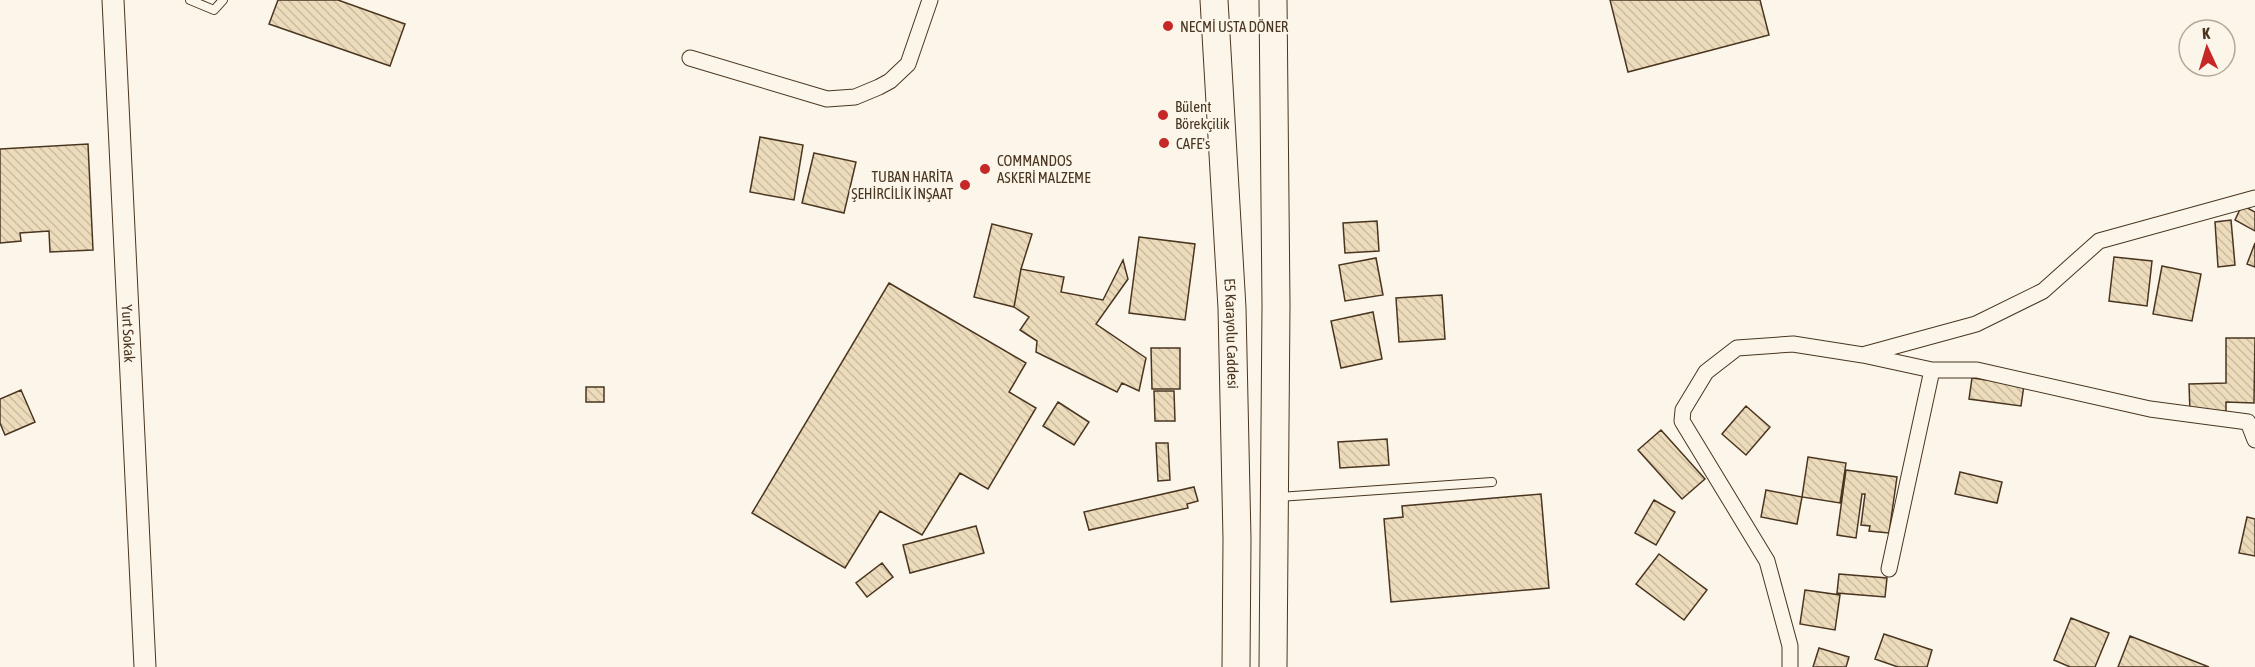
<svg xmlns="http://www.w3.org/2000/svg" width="2255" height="667" font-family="'Asap Condensed',sans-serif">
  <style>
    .building { fill: url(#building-back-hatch); stroke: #4a3520; stroke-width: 1.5 }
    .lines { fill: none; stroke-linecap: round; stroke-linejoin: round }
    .lane-casing { stroke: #4a3520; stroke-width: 10 }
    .street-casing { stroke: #4a3520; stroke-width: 17 }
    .secondary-casing { stroke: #4a3520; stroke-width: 23 }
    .highway-casing { stroke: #4a3520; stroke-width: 29 }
    .lane { stroke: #fbf6e9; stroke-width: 8 }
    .street { stroke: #fbf6e9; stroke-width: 15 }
    .secondary { stroke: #fbf6e9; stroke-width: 21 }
    .highway { stroke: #fbf6e9; stroke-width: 27 }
    .poi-dot { fill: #c62828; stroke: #fbf6e9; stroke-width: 2 }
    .labels { text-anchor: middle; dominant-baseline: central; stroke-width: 4.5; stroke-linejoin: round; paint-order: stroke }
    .poi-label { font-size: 15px; fill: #4a3520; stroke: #fbf6e9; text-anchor: start }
    .street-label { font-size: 15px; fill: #4a3520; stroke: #fbf6e9 }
  </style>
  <defs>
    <pattern id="building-back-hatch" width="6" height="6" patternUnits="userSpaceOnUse" patternTransform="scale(1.5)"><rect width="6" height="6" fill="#ecdcbc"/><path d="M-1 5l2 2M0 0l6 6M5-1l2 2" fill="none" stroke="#ccbda1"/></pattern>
  </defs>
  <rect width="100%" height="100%" fill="#fbf6e9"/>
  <path class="building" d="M 278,0 L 338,0 L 405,24 L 390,66 L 269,24 Z
    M 1610,0 L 1760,0 L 1769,35 L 1628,72 Z
    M 760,137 L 803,145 L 794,200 L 750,192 Z
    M 88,144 L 93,250 L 50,252 L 49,231 L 20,233 L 21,241 L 0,243 L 0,149 Z
    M 814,153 L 856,162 L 844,213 L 802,203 Z
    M 2242,205 L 2255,212 L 2255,231 L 2235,220 Z
    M 2231,220 L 2235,265 L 2218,267 L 2215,222 Z
    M 1377,221 L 1379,251 L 1345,253 L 1343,223 Z
    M 992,224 L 1032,234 L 1021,269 L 1014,307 L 974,297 Z
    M 1139,237 L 1195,244 L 1185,320 L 1129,313 Z
    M 2255,243 L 2255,267 L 2247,264 Z
    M 2114,257 L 2152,261 L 2147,306 L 2109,301 Z
    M 1376,258 L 1383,295 L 1345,301 L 1339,265 Z
    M 1123,260 L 1128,279 L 1096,324 L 1146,358 L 1139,391 L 1122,383 L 1117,392 L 1036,352 L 1037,341 L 1020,330 L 1029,317 L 1014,307 L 1021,269 L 1064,277 L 1061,292 L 1103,300 Z
    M 2162,266 L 2201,274 L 2192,321 L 2153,314 Z
    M 889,283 L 1026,363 L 1009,392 L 1036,408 L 988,489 L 960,473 L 922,535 L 880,511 L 845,568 L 752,513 Z
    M 1442,295 L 1445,339 L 1399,342 L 1396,298 Z
    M 1373,312 L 1382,359 L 1341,368 L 1331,321 Z
    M 2226,338 L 2255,338 L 2254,403 L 2226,402 L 2226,411 L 2190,412 L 2189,384 L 2226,383 Z
    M 1151,348 L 1180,348 L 1180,389 L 1152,389 Z
    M 1972,378 L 2024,385 L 2021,406 L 1969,399 Z
    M 586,387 L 604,387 L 604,402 L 586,402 Z
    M 21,390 L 35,422 L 5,435 L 0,423 L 0,399 Z
    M 1154,391 L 1174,391 L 1175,421 L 1155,421 Z
    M 1058,402 L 1089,422 L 1074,445 L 1043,426 Z
    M 1746,406 L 1770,427 L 1746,455 L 1722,434 Z
    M 1661,430 L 1705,479 L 1682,499 L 1638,450 Z
    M 1387,439 L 1389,465 L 1340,468 L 1338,442 Z
    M 1156,443 L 1168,443 L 1170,480 L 1158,481 Z
    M 1808,457 L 1846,463 L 1840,503 L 1802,497 Z
    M 1846,470 L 1897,477 L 1889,533 L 1869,531 L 1870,526 L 1861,525 L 1865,494 L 1862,494 L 1856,538 L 1837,535 Z
    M 1960,472 L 2002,482 L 1997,503 L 1955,494 Z
    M 1194,487 L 1198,501 L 1187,504 L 1188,508 L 1089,530 L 1084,512 Z
    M 1766,490 L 1802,497 L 1797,524 L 1761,517 Z
    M 1541,494 L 1549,588 L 1391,602 L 1384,519 L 1403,517 L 1402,506 Z
    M 1654,500 L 1675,512 L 1656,545 L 1635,533 Z
    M 2247,517 L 2255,519 L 2255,556 L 2239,553 Z
    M 976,526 L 984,553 L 910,573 L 903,545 Z
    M 1659,554 L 1707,590 L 1684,620 L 1636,584 Z
    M 882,563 L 893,577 L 867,597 L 856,583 Z
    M 1839,574 L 1887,578 L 1885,597 L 1837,593 Z
    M 1805,590 L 1840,595 L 1835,630 L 1800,624 Z
    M 2071,618 L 2109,633 L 2095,667 L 2070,667 L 2054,660 Z
    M 1884,634 L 1932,650 L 1927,667 L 1898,667 L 1875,659 Z
    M 2130,636 L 2209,667 L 2118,667 Z
    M 1819,648 L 1849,657 L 1846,667 L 1813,667 Z"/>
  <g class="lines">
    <g class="lane-casing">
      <path id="lane" d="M 190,0 L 214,10 L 223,0
        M 1279,497 L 1492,482"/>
    </g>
    <g class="street-casing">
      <path id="street" d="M 690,58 L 827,99 L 855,97 L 879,87 L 890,81 L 908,64 L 930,0
        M 1866,354 L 1976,324 L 2043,291 L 2099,241 L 2255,198
        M 1889,569 L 1932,370
        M 1790,667 L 1790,646 L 1767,561 L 1682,421 L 1683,410 L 1706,372 L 1737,348 L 1793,344 L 1863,355 L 1932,370 L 1977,370 L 2150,409 L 2248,422 L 2255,440"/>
    </g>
    <g class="secondary-casing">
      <g id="secondary">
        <path id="s1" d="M 113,0 L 145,667"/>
      </g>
    </g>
    <g class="highway-casing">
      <g id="highway">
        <path id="s2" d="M 1214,0 L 1232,308 L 1237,539 L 1236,667"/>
        <path d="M 1273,0 L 1276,305 L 1273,667"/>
      </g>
    </g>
    <use href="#lane" class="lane"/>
    <use href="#street" class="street"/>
    <use href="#secondary" class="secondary"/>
    <use href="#highway" class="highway"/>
  </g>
  <g class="poi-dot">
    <circle cx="1168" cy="26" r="6"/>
    <circle cx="1163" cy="115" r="6"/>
    <circle cx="1164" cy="143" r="6"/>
    <circle cx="985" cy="169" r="6"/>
    <circle cx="965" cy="185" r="6"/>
  </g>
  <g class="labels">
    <g class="poi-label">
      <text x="1180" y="26">NECMİ USTA DÖNER</text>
      <text x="1175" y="106">Bülent<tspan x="1175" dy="17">Börekçilik</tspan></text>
      <text x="1176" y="143">CAFE's</text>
      <text x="997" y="160">COMMANDOS<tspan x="997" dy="17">ASKERİ MALZEME</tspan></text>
      <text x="953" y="176" text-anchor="end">TUBAN HARİTA<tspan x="953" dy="17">ŞEHİRCİLİK İNŞAAT</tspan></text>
    </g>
    <g class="street-label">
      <text stroke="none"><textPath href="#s2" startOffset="334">E5 Karayolu Caddesi</textPath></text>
      <text stroke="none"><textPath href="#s1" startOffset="334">Yurt Sokak</textPath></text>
    </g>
  </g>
  <g transform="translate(2207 48) rotate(356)"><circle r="28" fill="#fbf6e9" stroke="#b4a999" stroke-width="1.5"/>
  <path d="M0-4.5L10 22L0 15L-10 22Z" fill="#c62828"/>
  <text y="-9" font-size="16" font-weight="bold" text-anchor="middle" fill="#4a3520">K</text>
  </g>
</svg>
